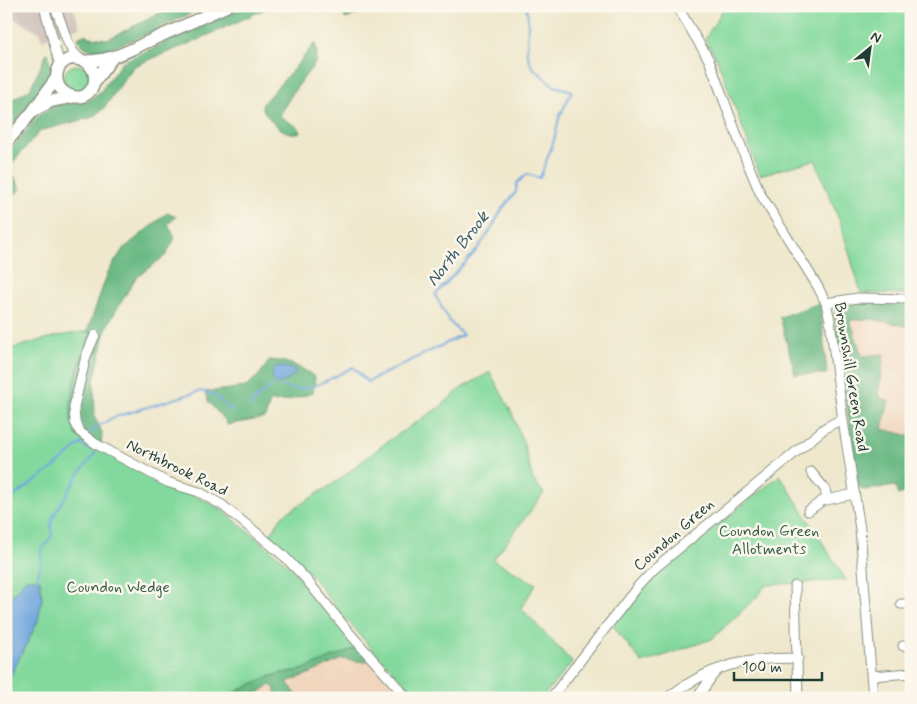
<svg xmlns="http://www.w3.org/2000/svg" width="917" height="704" font-family="Mynerve,sans-serif">
  <style>
    .built { fill: #f1d5bd }
    .industrial { fill: #cec1ba }
    .green { fill: #83d99d; stroke: #518b68 }
    .forest { fill: #6ab984; stroke: #447b5c }
    .water { fill: #6fa6dd; stroke: #477288 }
    .lines { fill: none; stroke-linecap: round; stroke-linejoin: round }
    .stream { stroke: #6fa6dd; stroke-width: 2 }
    .minor-casing { stroke: #879280; stroke-width: 11 }
    .major-casing { stroke: #879280; stroke-width: 14 }
    .minor { stroke: #fff; stroke-width: 9 }
    .major { stroke: #fff; stroke-width: 11 }
    .labels { text-anchor: middle; dominant-baseline: central; stroke-width: 5; stroke-linejoin: round; paint-order: stroke }
    .street-label { font-size: 16px; fill: #1f3d34; stroke: #fbf7ec }
    .park-label { font-size: 16px; fill: #335c49; stroke: #fbf7ec }
    .water-label { font-size: 18px; font-style: italic; fill: #375c67; stroke: #fbf7ec }
  </style>
  <rect width="100%" height="100%" fill="#fbf7ec"/>
  <filter id="ink" filterUnits="userSpaceOnUse"><feTurbulence type="fractalNoise" baseFrequency=".02" numOctaves="2"/><feDisplacementMap in="SourceGraphic" scale="10" xChannelSelector="R" yChannelSelector="G"/><feConvolveMatrix kernelMatrix="1 2 1 2 8 2 1 2 1" color-interpolation-filters="sRGB"/></filter>
  <filter id="wash" filterUnits="userSpaceOnUse"><feTurbulence type="fractalNoise" baseFrequency=".0096" numOctaves="4" result="noise"/><feDisplacementMap in="SourceGraphic" scale="20" xChannelSelector="R" yChannelSelector="G"/><feGaussianBlur stdDeviation="1.12" result="paint"/><feColorMatrix in="noise" values="0 0 0 0 0 0 0 0 0 0 0 0 0 0 0 0 0 1.4 0 .05"/><feComposite in="paint" operator="in"/></filter>
  <g filter="url(#wash)">
    <rect width="100%" height="100%" fill="#efe8cd"/>
    <path class="built" d="M 850,319 L 872,319 L 911,327 L 911,436 L 882,429 L 889,401 L 878,396 L 884,354 L 862,357 Z
      M 342,659 L 365,662 L 372,659 L 407,698 L 291,698 L 295,694 L 287,682 L 311,673 Z
      M 270,685 L 275,688 L 275,694 L 278,698 L 251,698 Z"/>
    <path class="industrial" d="M 6,6 L 73,6 L 80,27 L 42,40 L 39,32 L 13,18 L 6,23 Z"/>
    <path class="green" d="M 722,6 L 911,6 L 911,294 L 861,293 L 840,222 L 815,160 L 760,175 L 717,59 L 705,39 L 723,9 Z
      M64 78a13 13 0 1 1 26 0a13 13 0 1 1-26 0Z
      M 80,332 L 93,332 L 76,435 L 221,509 L 282,559 L 302,580 L 358,647 L 302,670 L 282,673 L 262,679 L 223,698 L 6,698 L 6,350 L 49,338 Z
      M 490,372 L 512,413 L 524,445 L 533,480 L 544,493 L 493,560 L 536,584 L 521,608 L 572,662 L 542,698 L 419,698 L 369,646 L 331,601 L 313,577 L 269,536 L 282,516 L 339,480 L 384,444 L 441,406 L 460,389 Z
      M 780,475 L 846,580 L 767,585 L 762,589 L 761,593 L 712,639 L 642,663 L 613,626 L 639,591 L 653,577 Z"/>
    <path class="forest" d="M 169,6 L 205,6 C 182,17 114,53 92,50 C 86,49 80,44 78,38 L 86,34 L 89,37 L 108,39 L 170,8 Z
      M 248,6 L 272,6 L 193,42 L 134,66 L 104,108 L 93,117 L 40,131 L 9,167 L 21,189 L 6,201 L 6,155 L 41,113 L 57,105 L 88,101 L 101,91 L 122,62 Z
      M 336,6 L 374,6 L 346,19 Z
      M 315,43 L 317,51 L 315,63 L 292,94 L 279,116 L 299,128 L 301,132 C 284,138 270,121 262,108 L 263,103 L 292,71 Z
      M 47,53 L 48,53 L 51,68 L 48,79 L 6,135 L 6,103 L 30,89 Z
      M 167,213 L 176,217 L 168,224 L 175,238 L 166,255 L 135,279 L 107,326 L 94,381 L 95,418 L 102,432 L 101,451 C 93,447 80,440 76,433 C 61,407 81,357 92,332 L 87,332 L 108,272 L 123,249 Z
      M 862,300 L 911,303 L 911,327 L 872,319 L 850,320 L 862,356 L 884,354 L 878,396 L 889,401 L 882,429 L 911,436 L 911,493 L 906,492 L 898,495 L 896,486 L 865,490 L 858,486 L 834,314 L 838,306 Z
      M 820,303 L 827,374 L 795,374 L 780,317 Z
      M 270,360 C 288,361 301,367 315,377 L 313,393 L 286,401 L 270,402 L 265,418 L 227,425 L 225,420 L 209,403 L 205,392 L 246,387 L 259,375 Z
      M 358,647 L 369,660 L 365,662 L 342,659 L 311,673 L 287,682 L 296,694 L 291,698 L 278,698 L 275,694 L 275,688 L 270,685 L 251,698 L 223,698 L 262,679 L 282,673 L 302,670 Z"/>
    <path class="water" d="M 277,366 L 294,369 L 295,374 L 286,381 L 275,383 C 271,377 271,370 277,366 Z
      M 26,579 L 40,579 L 42,598 L 38,621 L 6,685 L 6,603 Z"/>
    <g class="lines">
      <path class="stream" d="M 249,407 L 257,398 L 276,383 C 301,399 330,379 353,367 L 367,382 L 463,335 L 450,322 L 435,295 L 476,251 L 492,228 L 502,209 L 516,192 L 517,183 L 527,174 L 540,178 L 554,140 L 559,118 L 572,91 L 554,86 L 532,67 L 527,53 L 528,17 L 526,6
        M 89,435 L 94,429 L 112,418 L 200,391 L 214,395 L 232,411
        M 81,445 L 89,450
        M 6,502 L 53,468 L 86,439
        M 37,579 L 41,562 L 41,549 L 47,544 L 52,535 L 51,524 L 54,515 L 79,474 L 95,454 L 94,453"/>
    </g>
  </g>
  <g filter="url(#ink)">
    <g class="lines">
      <g class="minor-casing">
        <path id="minor" d="M 44,6 L 60,66
          M 54,6 C 64,23 64,45 79,58
          M 677,6 L 709,60 L 747,162 L 761,195 L 818,287 L 826,303 L 830,320 L 843,421 L 860,529 L 873,698
          M 826,303 L 858,298 L 911,299
          M 95,335 L 86,356 L 74,407 L 75,422 L 80,432 L 96,444 L 167,482 L 199,492 L 222,505 L 258,534 L 284,556 L 305,578 L 352,636 L 407,698
          M 811,472 L 825,489 L 827,499
          M 808,511 L 822,501 L 854,494
          M 795,586 L 798,698
          M 901,604 L 911,604
          M 903,646 L 911,645
          M 871,676 L 911,673
          M 551,698 L 639,585 L 655,568 L 825,428 L 836,422 L 843,421
          M 667,698 C 710,665 745,658 798,658
          M 697,698 L 713,675 L 718,670"/>
      </g>
      <g class="major-casing">
        <path id="major" d="M 85,61 C 106,76 89,107 67,94 C 55,88 53,70 64,62 C 71,56 78,60 86,61 C 93,61 105,59 112,57 C 124,54 136,47 147,42 C 174,30 201,18 227,6
          M 95,81 L 113,57
          M 37,109 L 52,101 L 73,97
          M 6,143 L 33,111 L 57,77"/>
      </g>
      <use href="#minor" class="minor"/>
      <use href="#major" class="major"/>
    </g>
  </g>
  <g class="labels">
    <g class="street-label">
      <text transform="translate(851 377) rotate(81)">Brownshill Green Road</text>
      <text transform="translate(177 468) rotate(26)">Northbrook Road</text>
      <text transform="translate(674 535) rotate(-41)">Coundon Green</text>
    </g>
    <g class="park-label">
      <text x="769" y="531">Coundon Green<tspan x="769" dy="18">Allotments</tspan></text>
      <text x="118" y="587">Coundon Wedge</text>
    </g>
    <g class="water-label">
      <text transform="translate(458 249) rotate(-52)">North Brook</text>
    </g>
  </g>
  <rect width="917" height="704" fill="none" stroke="#fbf7ec" stroke-width="25"/>
  <g transform="translate(870 48) rotate(29)" stroke="#fbf7ec" stroke-width="4" paint-order="stroke">
  <path d="M0-4L9 19L0 12L-9 19Z" fill="#1f3d34"/>
  <text y="-8" font-size="14" font-weight="bold" text-anchor="middle" fill="#1f3d34">N</text>
  </g>
  <path d="M734 672v8h88v-8" fill="none" stroke="#1f3d34" stroke-width="2.5"/>
  <text x="742" y="672" font-size="15" fill="#1f3d34" stroke="#fbf7ec" stroke-width="4" paint-order="stroke">100 m</text>
</svg>
